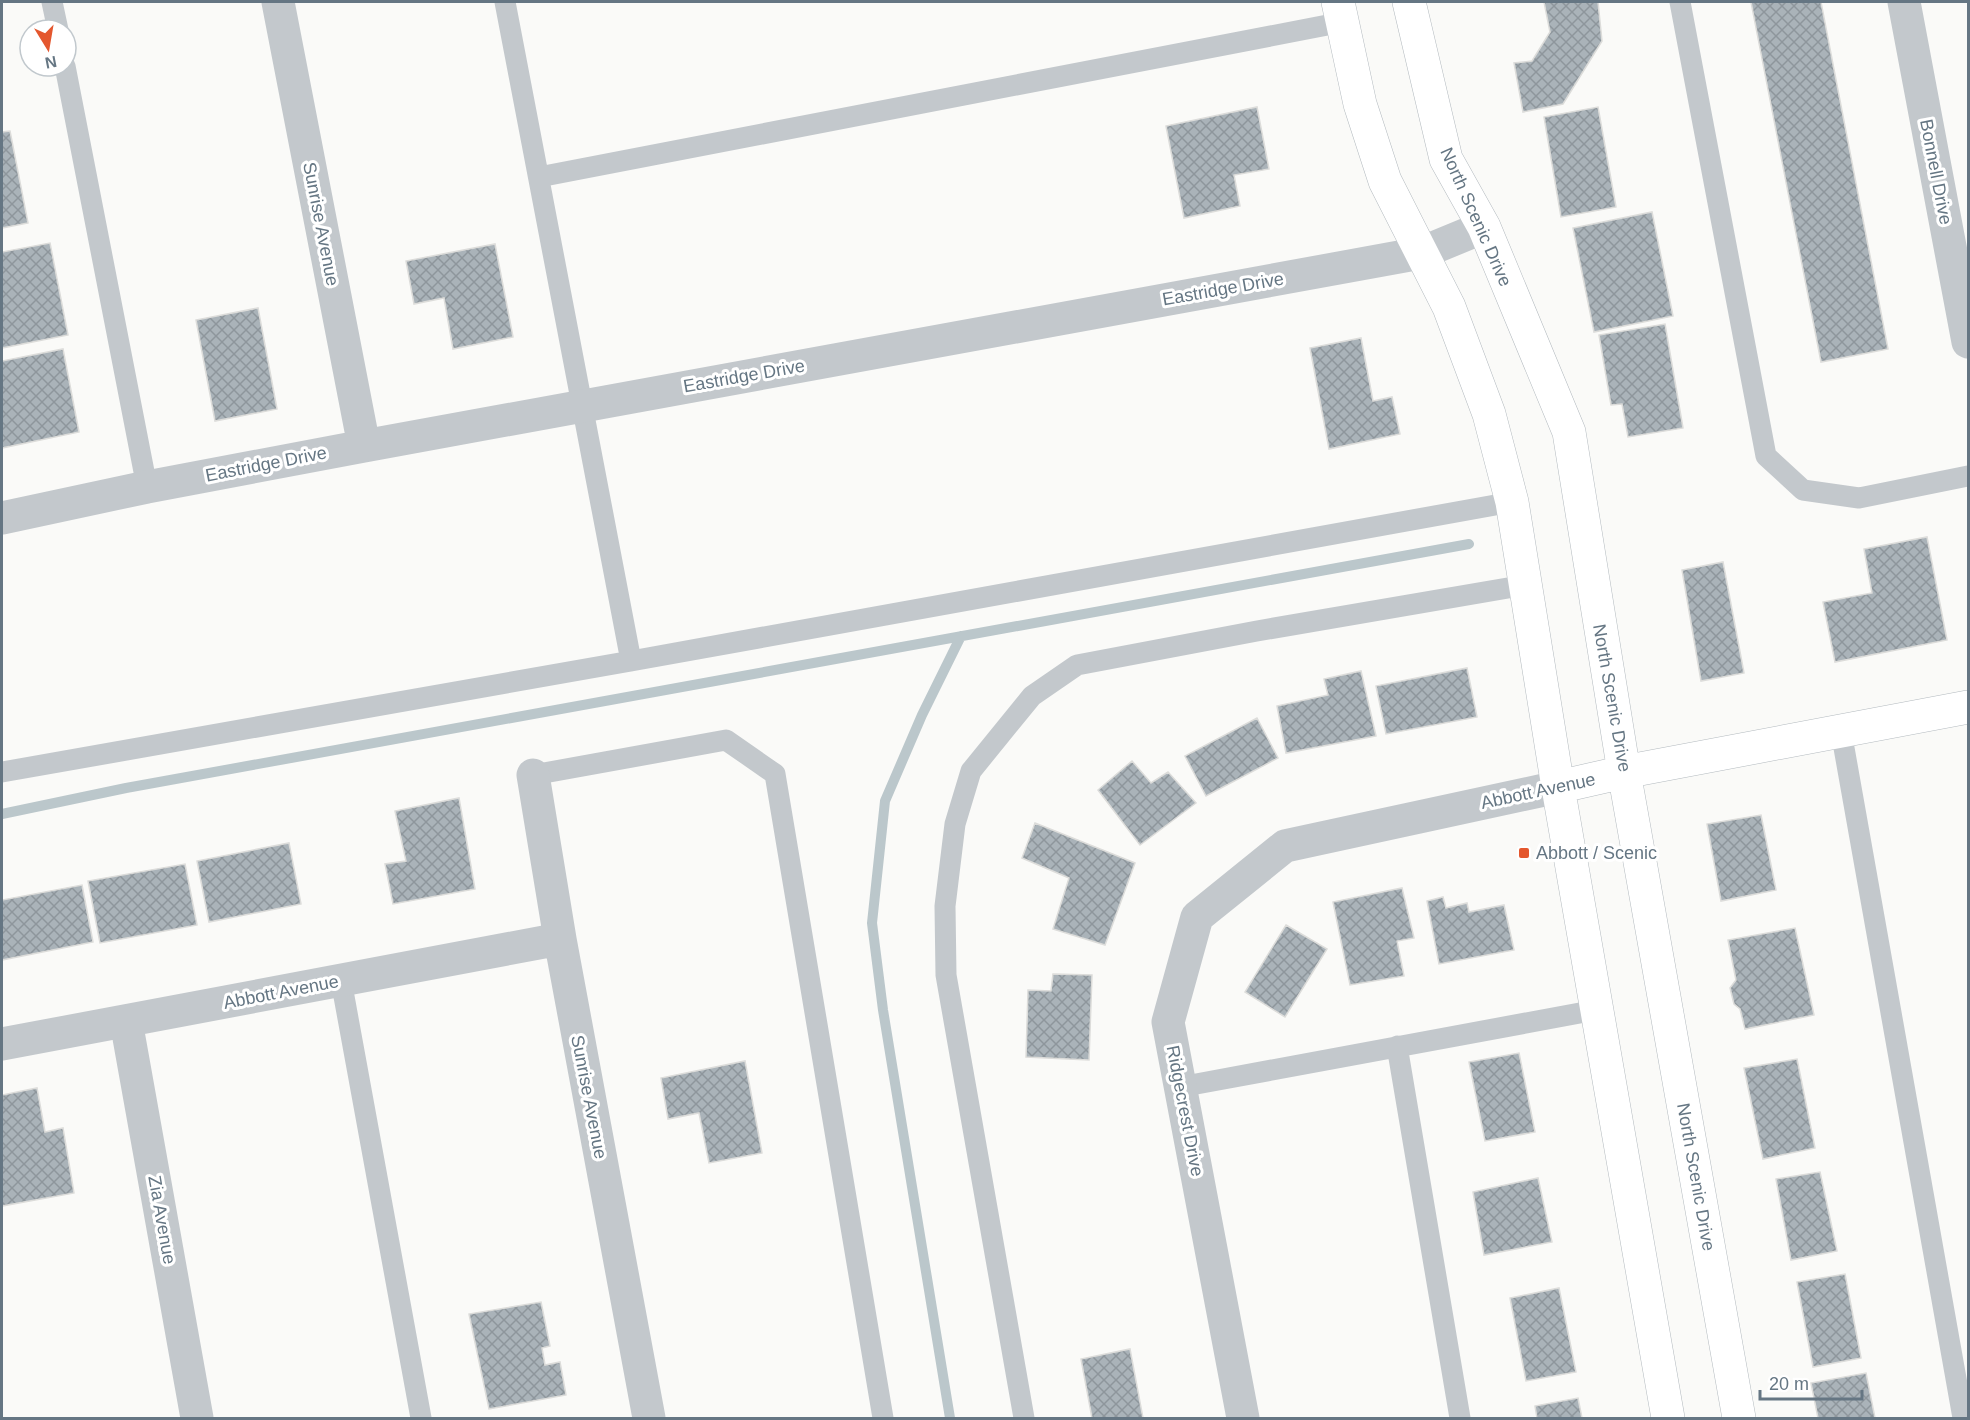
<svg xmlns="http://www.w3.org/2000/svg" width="1970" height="1420" font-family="Arial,sans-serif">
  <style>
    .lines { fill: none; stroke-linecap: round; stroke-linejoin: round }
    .stream { stroke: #bbc7cb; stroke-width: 10 }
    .building { fill: url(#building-cross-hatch); stroke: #dcdcda; stroke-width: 1.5 }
    .secondary-casing { stroke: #b3babf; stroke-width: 34 }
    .lane { stroke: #c3c8cc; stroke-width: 21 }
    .street { stroke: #c3c8cc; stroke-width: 33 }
    .secondary { stroke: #fff; stroke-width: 33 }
    .poi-dot { fill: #e4572e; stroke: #fff; stroke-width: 2 }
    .labels { text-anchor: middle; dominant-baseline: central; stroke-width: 6; stroke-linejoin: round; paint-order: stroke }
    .street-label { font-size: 18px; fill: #657683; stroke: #fff }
    .poi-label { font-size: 18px; fill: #657683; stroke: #fff; text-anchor: start }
  </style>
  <defs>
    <pattern id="building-cross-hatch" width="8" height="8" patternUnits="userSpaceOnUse" patternTransform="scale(1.5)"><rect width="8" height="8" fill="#aab3b9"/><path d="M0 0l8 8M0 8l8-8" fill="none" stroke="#8e969c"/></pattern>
  </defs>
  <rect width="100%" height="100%" fill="#fafaf8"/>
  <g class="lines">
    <path class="stream" d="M 2,814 L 126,788 L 1469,544
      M 950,1418 L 883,1010 L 872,923 L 885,801 L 922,715 L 961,636"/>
  </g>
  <path class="building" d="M 1544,2 L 1598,2 L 1602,41 L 1563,104 L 1523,112 L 1514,63 L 1532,61 L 1550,32 Z
    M 1751,2 L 1821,2 L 1888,349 L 1821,362 Z
    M 1257,107 L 1269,169 L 1234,175 L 1240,206 L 1184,218 L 1166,126 Z
    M 1598,107 L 1616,207 L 1561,217 L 1544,117 Z
    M 10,131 L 28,223 L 2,228 L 2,132 Z
    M 1652,212 L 1673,316 L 1594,332 L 1573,228 Z
    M 50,243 L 68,335 L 2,348 L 2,252 Z
    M 495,244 L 513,337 L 453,349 L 444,298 L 414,304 L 406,261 Z
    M 258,308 L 277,409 L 215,421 L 196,320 Z
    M 1665,324 L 1683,428 L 1628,437 L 1622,404 L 1611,405 L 1599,335 Z
    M 1361,338 L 1373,401 L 1392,397 L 1400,434 L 1329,449 L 1310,348 Z
    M 63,349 L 79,432 L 2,448 L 2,361 Z
    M 1927,537 L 1947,640 L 1835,662 L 1823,602 L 1872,593 L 1864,549 Z
    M 1723,562 L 1744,673 L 1701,681 L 1682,570 Z
    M 1467,668 L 1477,717 L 1386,734 L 1376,686 Z
    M 1361,671 L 1376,736 L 1286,753 L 1277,706 L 1328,695 L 1324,679 Z
    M 1257,718 L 1278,758 L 1206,796 L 1185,756 Z
    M 1132,761 L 1151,783 L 1168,772 L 1196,803 L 1140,845 L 1098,790 Z
    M 459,798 L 475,889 L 393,904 L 385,864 L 406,861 L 395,811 Z
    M 1761,815 L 1776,890 L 1721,901 L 1707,824 Z
    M 1035,823 L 1135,863 L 1105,945 L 1053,929 L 1069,878 L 1022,858 Z
    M 289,843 L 301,904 L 209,922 L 197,861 Z
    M 185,864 L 197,925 L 100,943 L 88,881 Z
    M 82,885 L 93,942 L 2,960 L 2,900 Z
    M 1402,888 L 1414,938 L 1397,941 L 1404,976 L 1350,985 L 1333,902 Z
    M 1443,897 L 1446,908 L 1467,903 L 1469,912 L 1504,905 L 1514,950 L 1439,964 L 1427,901 Z
    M 1286,925 L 1327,949 L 1285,1017 L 1245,992 Z
    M 1795,928 L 1814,1015 L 1745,1029 L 1740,1009 L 1734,1004 L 1730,988 L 1736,980 L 1728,940 Z
    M 1053,974 L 1092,975 L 1089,1060 L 1026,1057 L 1028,990 L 1051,991 Z
    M 1519,1053 L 1535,1132 L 1485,1141 L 1469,1062 Z
    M 1797,1059 L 1815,1148 L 1763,1159 L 1744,1068 Z
    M 745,1061 L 762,1153 L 709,1163 L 699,1113 L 668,1119 L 661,1078 Z
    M 37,1088 L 45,1132 L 63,1128 L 74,1193 L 2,1206 L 2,1095 Z
    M 1820,1172 L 1837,1251 L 1791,1260 L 1776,1179 Z
    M 1538,1178 L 1552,1242 L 1484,1255 L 1473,1192 Z
    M 1845,1274 L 1861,1358 L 1813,1367 L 1797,1282 Z
    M 1559,1288 L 1576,1372 L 1526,1381 L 1510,1298 Z
    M 541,1302 L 550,1346 L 542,1348 L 545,1365 L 560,1362 L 566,1395 L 489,1409 L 469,1314 Z
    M 1130,1349 L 1143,1418 L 1092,1418 L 1081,1359 Z
    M 1866,1373 L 1875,1418 L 1818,1418 L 1811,1383 Z
    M 1578,1398 L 1582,1418 L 1537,1418 L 1535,1406 Z"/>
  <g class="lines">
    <g class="secondary-casing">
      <path id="secondary" d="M 1338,2 L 1360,104 L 1385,181 L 1449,307 L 1489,414 L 1512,502 L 1558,787 L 1668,1418
        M 1409,2 L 1446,159 L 1484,227 L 1569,432 L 1624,772 L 1739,1418
        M 1558,787 L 1624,772 L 1968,707"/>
    </g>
    <path class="lane" d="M 52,2 L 58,30
      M 505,2 L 631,661
      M 1680,2 L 1766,456 L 1803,490 L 1859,498 L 1968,476
      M 65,66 L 147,487
      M 539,177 L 1343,22
      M 1841,731 L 1963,1418
      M 2,772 L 631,661 L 1512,502
      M 533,775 L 726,740 L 775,774 L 883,1418
      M 341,980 L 421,1418
      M 1397,1046 L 1460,1418
      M 1180,1087 L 1596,1010
      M 1024,1418 L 946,975 L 945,906 L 955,824 L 971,771 L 1032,696 L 1077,665 L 1257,631 L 1525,585"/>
    <path class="street" d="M 278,2 L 364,446
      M 1904,2 L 1968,342
      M 2,518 L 147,487 L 364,446 L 1421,253 L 1484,227
      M 533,775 L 560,939 L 649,1418
      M 126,1021 L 197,1418
      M 2,1044 L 560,939
      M 1243,1418 L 1168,1022 L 1197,917 L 1285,846 L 1558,787"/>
    <use href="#secondary" class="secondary"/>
  </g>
  <rect class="poi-dot" x="1518" y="847" width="12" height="12" rx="3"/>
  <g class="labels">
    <g class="street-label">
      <text transform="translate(1936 172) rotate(79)">Bonnell Drive</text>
      <text transform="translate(1476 217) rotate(66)">North Scenic Drive</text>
      <text transform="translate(321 224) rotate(79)">Sunrise Avenue</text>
      <text transform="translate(1223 289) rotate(-10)">Eastridge Drive</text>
      <text transform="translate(744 376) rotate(-10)">Eastridge Drive</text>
      <text transform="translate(266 464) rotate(-11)">Eastridge Drive</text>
      <text transform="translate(1612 698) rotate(80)">North Scenic Drive</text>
      <text transform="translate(1538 791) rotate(-12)">Abbott Avenue</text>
      <text transform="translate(281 992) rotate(-11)">Abbott Avenue</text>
      <text transform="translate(589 1097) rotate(79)">Sunrise Avenue</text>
      <text transform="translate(1185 1111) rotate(79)">Ridgecrest Drive</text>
      <text transform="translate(1696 1177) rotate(80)">North Scenic Drive</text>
      <text transform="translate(162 1220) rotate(80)">Zia Avenue</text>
    </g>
    <g class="poi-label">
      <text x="1536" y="853">Abbott / Scenic</text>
    </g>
  </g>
  <rect width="1970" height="1420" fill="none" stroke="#657683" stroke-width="6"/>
  <g transform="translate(48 48) rotate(169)"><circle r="28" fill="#ffffff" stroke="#c1c8cd" stroke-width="1.5"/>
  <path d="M0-4.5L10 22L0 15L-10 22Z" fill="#e4572e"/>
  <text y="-9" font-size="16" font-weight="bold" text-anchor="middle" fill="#657683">N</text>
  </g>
  <path d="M1760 1390v9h102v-9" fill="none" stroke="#657683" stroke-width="3"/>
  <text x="1769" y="1390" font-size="18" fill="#657683" stroke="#ffffff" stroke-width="4.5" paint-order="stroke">20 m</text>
</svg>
